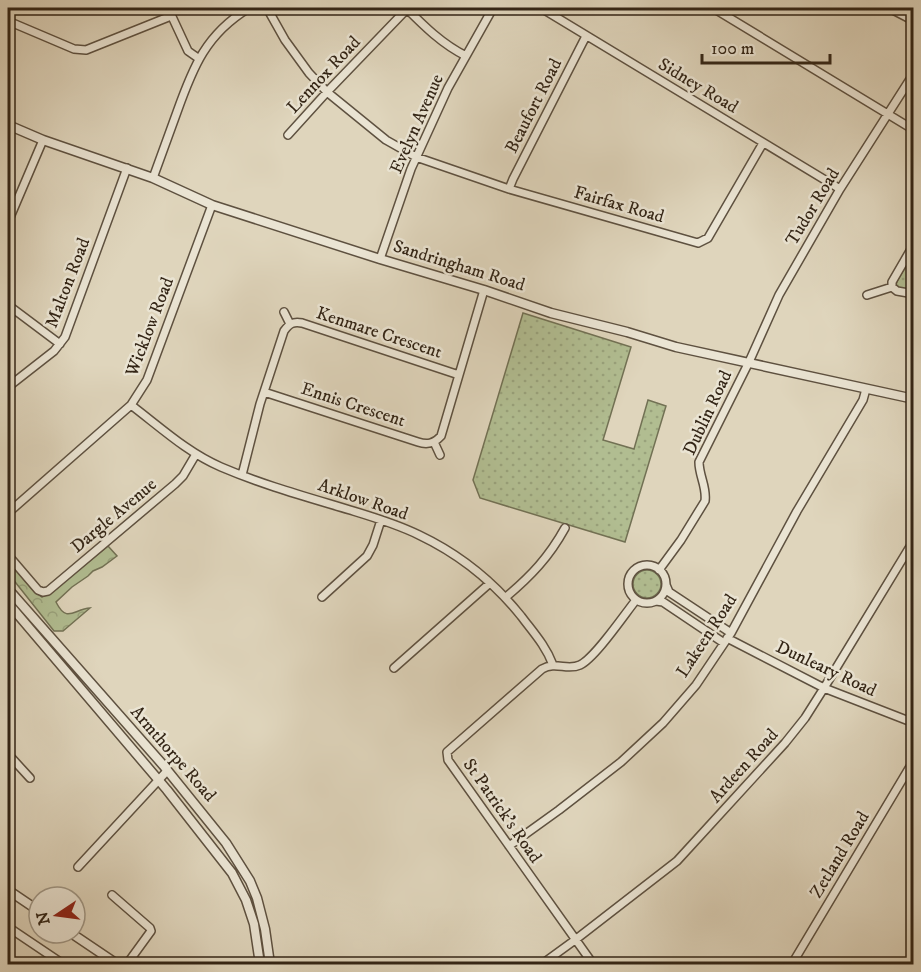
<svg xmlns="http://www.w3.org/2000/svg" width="921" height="972" font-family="'IM FELL DW Pica',serif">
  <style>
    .grass { fill: url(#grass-dots); stroke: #727154; stroke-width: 1.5 }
    .forest { fill: url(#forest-crowns); stroke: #727154; stroke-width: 1.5 }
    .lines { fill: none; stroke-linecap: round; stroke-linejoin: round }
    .minor-casing { stroke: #5e5140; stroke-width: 10 }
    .tertiary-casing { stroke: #5e5140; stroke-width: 11 }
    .minor { stroke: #eae4d3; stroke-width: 7 }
    .tertiary { stroke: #eae4d3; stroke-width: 8 }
    .labels { text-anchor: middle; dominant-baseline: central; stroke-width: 5; stroke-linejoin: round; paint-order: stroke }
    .street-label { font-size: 18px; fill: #332516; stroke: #eae4d3 }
  </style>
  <defs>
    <pattern id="grass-dots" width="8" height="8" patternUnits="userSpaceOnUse" patternTransform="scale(1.5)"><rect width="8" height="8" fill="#b1bd91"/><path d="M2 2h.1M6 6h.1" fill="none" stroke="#99a27c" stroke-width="1.8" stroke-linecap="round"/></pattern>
    <pattern id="forest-crowns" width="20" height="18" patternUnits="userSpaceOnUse" patternTransform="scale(1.5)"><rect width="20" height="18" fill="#b1bd91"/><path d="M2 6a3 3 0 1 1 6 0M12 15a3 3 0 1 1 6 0" fill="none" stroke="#99a27c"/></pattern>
  </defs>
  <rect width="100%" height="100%" fill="#dfd5bc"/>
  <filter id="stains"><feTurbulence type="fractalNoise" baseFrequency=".00333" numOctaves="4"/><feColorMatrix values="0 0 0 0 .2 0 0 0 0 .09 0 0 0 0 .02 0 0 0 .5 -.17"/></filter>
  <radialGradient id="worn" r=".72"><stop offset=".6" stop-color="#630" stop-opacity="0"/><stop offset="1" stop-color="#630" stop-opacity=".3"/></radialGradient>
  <path class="grass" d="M 913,254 L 913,291 L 898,288 L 896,285 L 897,281 Z
    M 523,313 L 631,347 L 603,440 L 634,449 L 648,400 L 666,406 L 625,542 L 480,498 L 473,480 Z
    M633 584a14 14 0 1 1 28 0a14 14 0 1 1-28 0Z"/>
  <path class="forest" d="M 108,546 L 117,556 L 102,567 L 93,571 L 88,576 L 72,587 L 56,602 C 67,624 74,609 90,608 L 63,631 L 54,631 L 8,573 L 8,560 L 32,589 L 42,597 L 50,593 Z"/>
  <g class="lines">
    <g class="minor-casing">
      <path id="minor" d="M 168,8 L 188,51 L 198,58
        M 267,8 L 285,40 L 309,73 L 327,92 L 386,140 L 416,157 L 509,189 L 698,243 L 708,238 L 763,143
        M 406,8 C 424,26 442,44 466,56
        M 541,8 L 840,189
        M 713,8 L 914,130
        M 889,8 L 914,21
        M 8,21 L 74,49 L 86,50 L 171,16
        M 288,135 L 327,92 L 407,9
        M 153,178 C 161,156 169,134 177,112 C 193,67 206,34 249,8
        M 509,189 L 513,179 L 586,36
        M 8,222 L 43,140
        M 914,244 L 892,282 L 892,287 L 897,291 L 914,294
        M 380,259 L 411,169 L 448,88 L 493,8
        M 867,295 L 892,287
        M 8,305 L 60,344
        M 284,312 L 290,324
        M 8,387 L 54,351 L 65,337 L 127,168
        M 264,392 L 418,442 C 427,445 434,444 441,436 L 484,290
        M 131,405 C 160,427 188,453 221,467 C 263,485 307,497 350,510 C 373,517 397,524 419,535 C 459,554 493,581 521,616 C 533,632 546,646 553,665
        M 434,442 L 440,455
        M 242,475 L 260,404 L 284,331 C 289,324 293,321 302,323 L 459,375
        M 8,513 L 131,405 L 147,380 L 212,205
        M 8,555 L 38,590 L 43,592 L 48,591 L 175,484 L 183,476 L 196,454
        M628 584a19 19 0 1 1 38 0a19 19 0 1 1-38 0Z
        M 659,570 L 681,540 L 705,501 C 707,487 699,476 699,462 L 749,362 L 779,295 L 840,189 L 914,73
        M 666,585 L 669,592 L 731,633
        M 322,597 L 367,556 L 373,545 L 381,520
        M 506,597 C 531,576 549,557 565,528
        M 656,601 L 663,602 L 724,643
        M 727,638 L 824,688 L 914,723
        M 394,668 L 490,583
        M 8,754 L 30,778
        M 509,846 L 559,810 L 621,762 L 663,723 L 696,685 L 731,633 L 797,511 L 863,400 L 866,389
        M 78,867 L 167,771
        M 112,895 L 150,928 L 151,931 L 127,964
        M 8,927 L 63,964
        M 542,964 L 575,940 L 677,861 L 785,743 L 805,718 L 824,688 L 914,540
        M 593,964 L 448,760 L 447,752 L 542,669 C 556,661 567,671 580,665 C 595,658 624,615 636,600
        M 792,964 L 914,760"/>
    </g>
    <g class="tertiary-casing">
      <path id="tertiary" d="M 8,125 L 43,140 L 153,178 L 212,205 L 380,259 L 484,290 L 551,313 L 627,332 L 676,347 L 914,399
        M 8,589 L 163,765 L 226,843 L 250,881 L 257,898 L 265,929 L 270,964
        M 8,603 L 167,790 L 232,873 L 246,900 L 254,924 L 260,964
        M 8,890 L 39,911
        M 71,933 L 117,964"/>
    </g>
    <use href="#minor" class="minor"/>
    <use href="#tertiary" class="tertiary"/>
  </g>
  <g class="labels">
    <g class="street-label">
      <text transform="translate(324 75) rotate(-47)">Lennox Road</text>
      <text transform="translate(698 86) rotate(31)">Sidney Road</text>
      <text transform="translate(534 106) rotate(-63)">Beaufort Road</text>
      <text transform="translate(417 124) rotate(-66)">Evelyn Avenue</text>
      <text transform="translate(619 205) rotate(16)">Fairfax Road</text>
      <text transform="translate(813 207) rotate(-59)">Tudor Road</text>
      <text transform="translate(459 266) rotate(17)">Sandringham Road</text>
      <text transform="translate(68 283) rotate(-69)">Malton Road</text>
      <text transform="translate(150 327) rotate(-69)">Wicklow Road</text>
      <text transform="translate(379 333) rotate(18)">Kenmare Crescent</text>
      <text transform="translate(353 405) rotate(18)">Ennis Crescent</text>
      <text transform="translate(708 413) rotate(-65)">Dublin Road</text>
      <text transform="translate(363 500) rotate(19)">Arklow Road</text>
      <text transform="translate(114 516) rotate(-40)">Dargle Avenue</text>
      <text transform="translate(707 636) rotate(-57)">Lakeen Road</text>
      <text transform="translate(826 669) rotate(25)">Dunleary Road</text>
      <text transform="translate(173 754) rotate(49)">Armthorpe Road</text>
      <text transform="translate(744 766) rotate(-48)">Ardeen Road</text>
      <text transform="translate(502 811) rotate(55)">St Patrick's Road</text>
      <text transform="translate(840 855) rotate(-59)">Zetland Road</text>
    </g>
  </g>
  <rect width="921" height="972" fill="none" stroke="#dfd5bc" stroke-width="30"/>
  <rect x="9" y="9" width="903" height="954" fill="none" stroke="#332516" stroke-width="3"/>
  <rect x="15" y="15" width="891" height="942" fill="none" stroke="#332516" stroke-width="1.5"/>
  <g transform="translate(57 915) rotate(257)"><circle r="28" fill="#eae4d3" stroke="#a19887" stroke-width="1.5"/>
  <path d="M0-4.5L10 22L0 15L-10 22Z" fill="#8f2418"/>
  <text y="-9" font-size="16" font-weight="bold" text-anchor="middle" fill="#332516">N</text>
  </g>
  <path d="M702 54v9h128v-9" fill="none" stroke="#332516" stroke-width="3"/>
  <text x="711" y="54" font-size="18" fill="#332516" stroke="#eae4d3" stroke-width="4.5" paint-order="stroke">100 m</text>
  <rect width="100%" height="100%" filter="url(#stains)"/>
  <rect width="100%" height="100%" fill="url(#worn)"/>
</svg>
